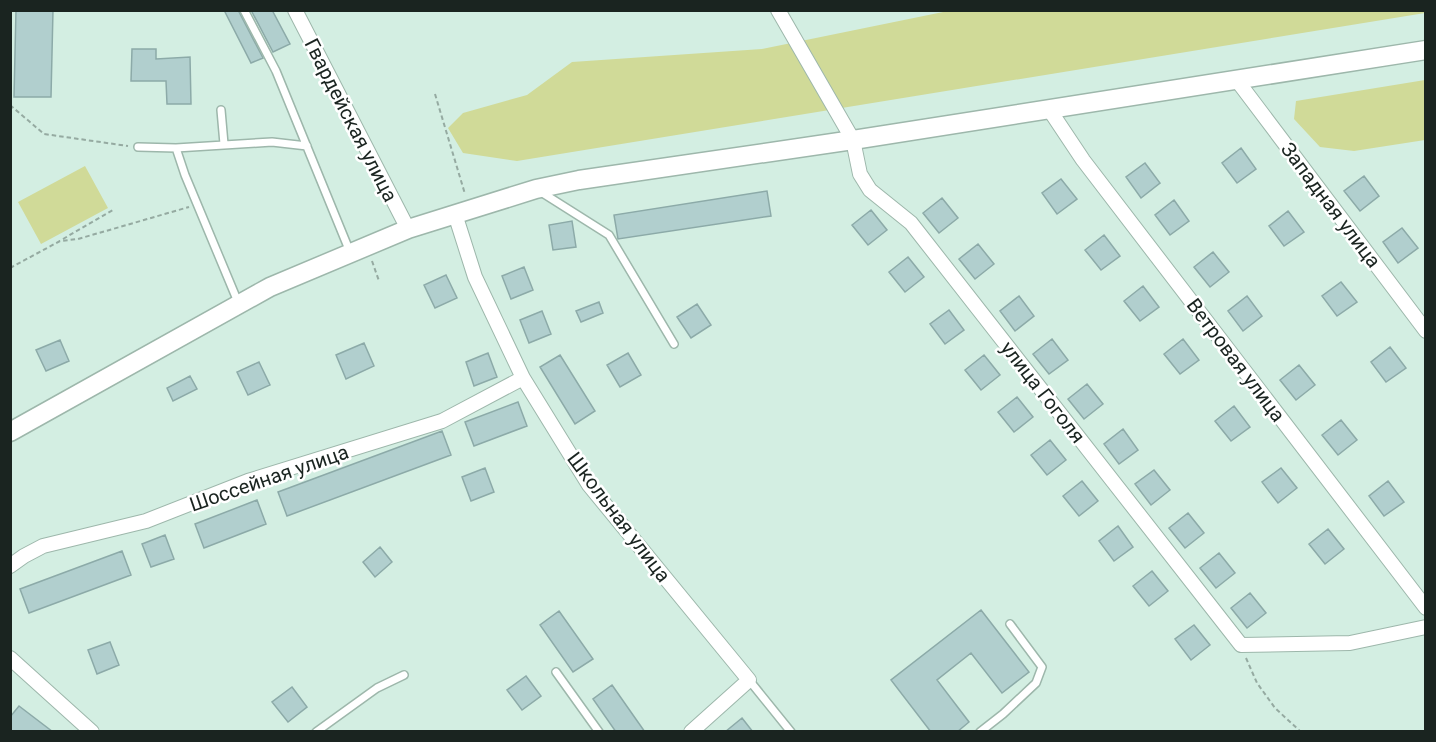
<svg xmlns="http://www.w3.org/2000/svg" width="1436" height="742" font-family="Roboto,sans-serif">
  <style>
    .green { fill: #d0da98 }
    .building { fill: #b1cfce; stroke: #8caaa8; stroke-width: 1.5 }
    .lines { fill: none; stroke-linecap: round; stroke-linejoin: round }
    .lane-casing { stroke: #9db7ab; stroke-width: 10 }
    .street-casing { stroke: #9db7ab; stroke-width: 16 }
    .secondary-casing { stroke: #9db7ab; stroke-width: 21 }
    .path { stroke: #95aaa1; stroke-width: 2; stroke-dasharray: 4.5 3; stroke-linecap: butt }
    .lane { stroke: #fff; stroke-width: 7 }
    .street { stroke: #fff; stroke-width: 14 }
    .secondary { stroke: #fff; stroke-width: 18 }
    .labels { text-anchor: middle; dominant-baseline: central; stroke-width: 5; stroke-linejoin: round; paint-order: stroke }
    .street-label { font-size: 20px; fill: #1a2420; stroke: #fff }
  </style>
  <rect width="100%" height="100%" fill="#d3eee2"/>
  <path class="green" d="M 948,11 L 1425,11 L 1425,13 L 517,161 L 463,153 L 448,128 L 463,113 L 527,95 L 572,62 L 762,49 Z
    M 1425,80 L 1425,140 L 1354,151 L 1320,147 L 1294,119 L 1296,101 Z
    M 85,166 L 108,208 L 41,244 L 18,202 Z"/>
  <path class="building" d="M 16,10 L 53,10 L 51,97 L 14,97 Z
    M 224,10 L 238,10 L 263,58 L 251,63 Z
    M 251,10 L 272,10 L 290,44 L 273,52 Z
    M 132,49 L 156,49 L 156,59 L 190,57 L 191,104 L 167,104 L 166,81 L 131,81 Z
    M 1241,148 L 1256,169 L 1237,183 L 1222,163 Z
    M 1145,163 L 1160,183 L 1141,198 L 1126,177 Z
    M 1364,176 L 1379,196 L 1360,211 L 1344,191 Z
    M 1061,179 L 1077,199 L 1057,214 L 1042,193 Z
    M 767,191 L 771,216 L 618,239 L 614,215 Z
    M 942,198 L 958,218 L 939,233 L 923,213 Z
    M 1174,200 L 1189,221 L 1170,235 L 1155,215 Z
    M 871,210 L 887,230 L 868,245 L 852,225 Z
    M 1288,211 L 1304,232 L 1284,246 L 1269,226 Z
    M 572,221 L 576,247 L 553,250 L 549,225 Z
    M 1402,228 L 1418,248 L 1398,263 L 1383,242 Z
    M 1104,235 L 1120,256 L 1101,270 L 1085,250 Z
    M 978,244 L 994,264 L 975,279 L 959,259 Z
    M 1213,252 L 1229,272 L 1210,287 L 1194,267 Z
    M 908,257 L 924,277 L 905,292 L 889,272 Z
    M 524,267 L 533,290 L 511,299 L 502,276 Z
    M 446,275 L 457,298 L 435,308 L 424,285 Z
    M 1341,282 L 1357,302 L 1337,316 L 1322,296 Z
    M 1143,286 L 1159,307 L 1140,321 L 1124,301 Z
    M 1019,296 L 1034,316 L 1015,331 L 1000,311 Z
    M 1247,296 L 1262,316 L 1243,331 L 1228,311 Z
    M 599,302 L 603,313 L 581,322 L 576,311 Z
    M 697,304 L 711,325 L 691,338 L 677,317 Z
    M 949,310 L 964,330 L 945,344 L 930,324 Z
    M 542,311 L 551,334 L 529,343 L 520,320 Z
    M 1052,339 L 1068,360 L 1049,374 L 1033,354 Z
    M 1183,339 L 1199,360 L 1180,374 L 1164,354 Z
    M 60,340 L 69,361 L 46,371 L 36,350 Z
    M 364,343 L 374,366 L 346,379 L 336,355 Z
    M 1390,347 L 1406,368 L 1386,382 L 1371,362 Z
    M 488,353 L 497,377 L 474,386 L 466,362 Z
    M 628,353 L 641,375 L 620,387 L 607,365 Z
    M 560,355 L 595,411 L 575,424 L 540,367 Z
    M 984,355 L 1000,375 L 981,390 L 965,370 Z
    M 259,362 L 270,385 L 248,395 L 237,372 Z
    M 1299,365 L 1315,385 L 1296,400 L 1280,380 Z
    M 190,376 L 197,389 L 173,401 L 167,388 Z
    M 1087,384 L 1103,404 L 1084,419 L 1068,399 Z
    M 1017,397 L 1033,417 L 1014,432 L 998,412 Z
    M 518,402 L 527,426 L 474,446 L 465,422 Z
    M 1234,406 L 1250,427 L 1231,441 L 1215,421 Z
    M 1341,420 L 1357,440 L 1338,455 L 1322,435 Z
    M 1123,429 L 1138,450 L 1119,464 L 1104,444 Z
    M 442,431 L 451,455 L 287,516 L 278,492 Z
    M 1050,440 L 1066,460 L 1047,475 L 1031,455 Z
    M 485,468 L 494,492 L 471,501 L 462,477 Z
    M 1281,468 L 1297,488 L 1278,503 L 1262,482 Z
    M 1154,470 L 1170,490 L 1151,505 L 1135,484 Z
    M 1082,481 L 1098,501 L 1079,516 L 1063,496 Z
    M 1388,481 L 1404,502 L 1384,516 L 1369,496 Z
    M 257,500 L 266,524 L 204,548 L 195,524 Z
    M 1188,513 L 1204,533 L 1185,548 L 1169,528 Z
    M 1118,526 L 1133,547 L 1114,561 L 1099,541 Z
    M 1328,529 L 1344,549 L 1325,564 L 1309,544 Z
    M 165,535 L 174,559 L 151,567 L 142,544 Z
    M 380,547 L 392,562 L 375,577 L 363,562 Z
    M 122,551 L 131,575 L 29,613 L 20,589 Z
    M 1219,553 L 1235,573 L 1216,588 L 1200,568 Z
    M 1152,571 L 1168,591 L 1149,606 L 1133,586 Z
    M 1250,593 L 1266,613 L 1247,628 L 1231,608 Z
    M 981,610 L 1029,672 L 1002,693 L 971,653 L 937,680 L 969,722 L 957,732 L 931,732 L 891,680 Z
    M 559,611 L 593,659 L 573,672 L 540,625 Z
    M 1194,625 L 1210,645 L 1191,660 L 1175,639 Z
    M 110,642 L 119,665 L 97,674 L 88,650 Z
    M 526,676 L 541,696 L 522,710 L 507,690 Z
    M 612,685 L 633,715 L 645,732 L 616,732 L 593,699 Z
    M 292,687 L 307,707 L 288,722 L 272,702 Z
    M 19,706 L 53,732 L 10,732 L 10,717 Z
    M 742,718 L 753,732 L 725,732 Z"/>
  <g class="lines">
    <g class="lane-casing">
      <path id="lane" d="M 244,10 L 276,71 L 350,252
        M 221,110 L 224,144
        M 138,147 L 176,148 L 272,142 L 307,146
        M 176,148 L 185,175 L 238,302
        M 541,192 L 609,235 L 674,344
        M 556,672 L 599,732
        M 749,680 L 791,732
        M 316,732 L 377,688 L 404,675
        M 980,732 L 1003,714 L 1036,683 L 1042,667 L 1010,624"/>
    </g>
    <g class="street-casing">
      <path id="street" d="M 295,10 L 408,229
        M 778,10 L 853,140 L 860,174 L 870,190 L 911,223 L 1241,645 L 1350,643 L 1426,627
        M 1236,79 L 1426,331
        M 1049,109 L 1083,160 L 1426,608
        M 455,214 L 475,277 L 523,378 L 589,485 L 749,680 L 691,732
        M 10,566 L 24,556 L 43,546 L 146,521 L 248,481 L 442,421 L 523,378
        M 10,658 L 92,732"/>
    </g>
    <g class="secondary-casing">
      <path id="secondary" d="M 10,432 L 270,287 L 408,229 L 536,189 L 579,180 L 853,140 L 1426,50"/>
    </g>
    <path class="path" d="M 435,94 L 465,194
      M 10,105 L 44,134 L 128,146
      M 63,239 L 113,210
      M 372,261 L 379,281
      M 10,268 L 60,241 L 78,239 L 189,207
      M 1246,658 L 1257,683 L 1275,708 L 1301,732"/>
    <use href="#lane" class="lane"/>
    <use href="#street" class="street"/>
    <use href="#secondary" class="secondary"/>
  </g>
  <g class="labels">
    <g class="street-label">
      <text transform="translate(351 120) rotate(63)">Гвардейская улица</text>
      <text transform="translate(1331 205) rotate(53)">Западная улица</text>
      <text transform="translate(1236 360) rotate(53)">Ветровая улица</text>
      <text transform="translate(1043 392) rotate(52)">улица Гоголя</text>
      <text transform="translate(269 478) rotate(-19)">Шоссейная улица</text>
      <text transform="translate(619 517) rotate(53)">Школьная улица</text>
    </g>
  </g>
  <rect width="1436" height="742" fill="none" stroke="#1a2420" stroke-width="24"/>
</svg>
